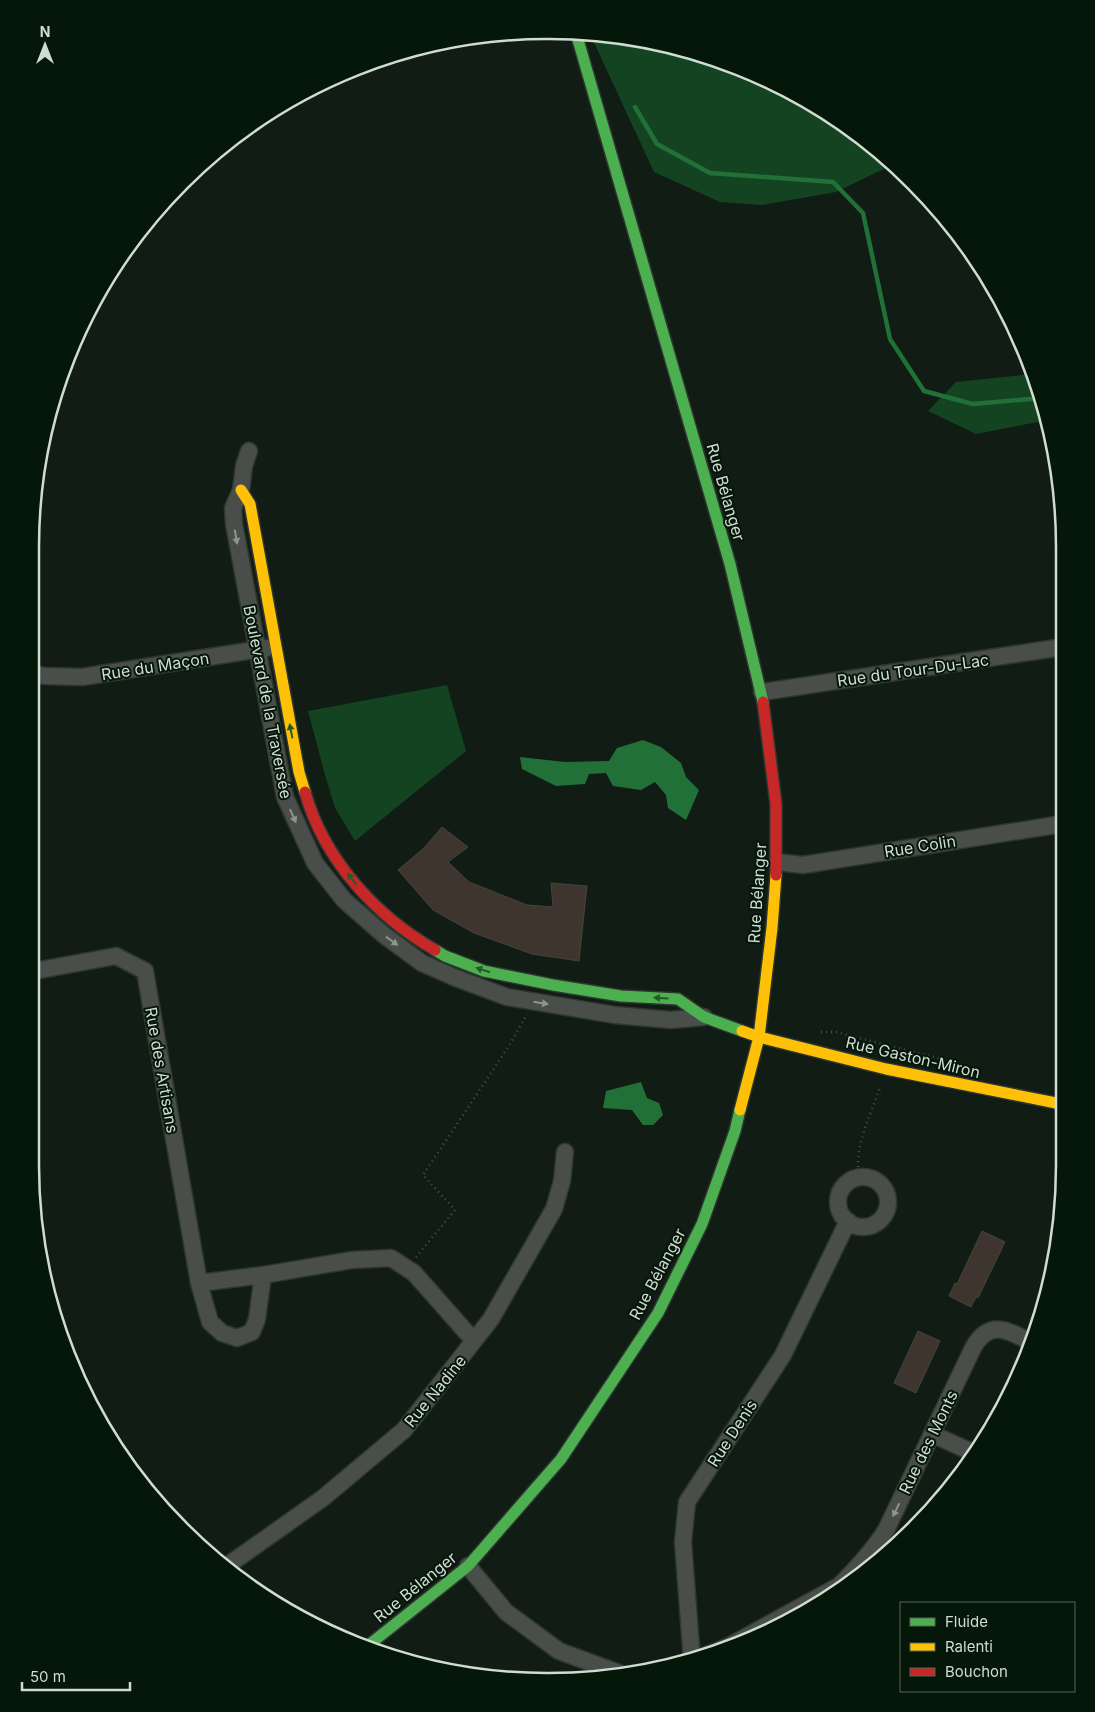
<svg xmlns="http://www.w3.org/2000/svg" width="1095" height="1712" font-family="Inter,sans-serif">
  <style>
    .green { fill: #144322 }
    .water { fill: #207038 }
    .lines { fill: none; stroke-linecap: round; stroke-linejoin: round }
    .stream { stroke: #207038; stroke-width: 4.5 }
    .building { fill: #3e352f; stroke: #45443f }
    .street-casing { stroke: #2d362f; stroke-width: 19 }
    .fast-casing { stroke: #2d362f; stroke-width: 14 }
    .slow-casing { stroke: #2d362f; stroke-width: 14 }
    .jam-casing { stroke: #2d362f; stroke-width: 14 }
    .path { stroke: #4b504c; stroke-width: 2.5; stroke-dasharray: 1 4; stroke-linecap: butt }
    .street { stroke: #494e4a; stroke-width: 16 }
    .fast { stroke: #4caf50; stroke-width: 11 }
    .slow { stroke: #ffc107; stroke-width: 11 }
    .jam { stroke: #c62828; stroke-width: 11 }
    .oneway { fill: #8c958e }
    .oneway2 { fill: #255b29 }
    .labels { text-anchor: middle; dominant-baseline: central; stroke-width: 4; stroke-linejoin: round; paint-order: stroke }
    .street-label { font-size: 16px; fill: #d0dcd2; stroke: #051709 }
    .rim { fill: none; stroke: #d0dcd2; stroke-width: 2.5 }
  </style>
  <rect width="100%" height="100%" fill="#111c14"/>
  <path class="green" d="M 590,34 L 615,34 L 714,57 L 806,99 L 888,158 L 894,164 L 836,192 L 762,205 L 720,202 L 654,172 Z
    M 1032,374 L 1048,420 L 976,434 L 928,411 L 956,382 Z
    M 447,685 L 466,751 L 355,841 L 335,808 L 325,775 L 308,711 Z"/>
  <path class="water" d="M 643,740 L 661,747 L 681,763 L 686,777 L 699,790 L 686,820 L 668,808 L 666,795 L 655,782 L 641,790 L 613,786 L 606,773 L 589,774 L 585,784 L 556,786 L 522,769 L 520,757 L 565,762 L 609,761 L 617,748 Z
    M 641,1082 L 647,1098 L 659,1103 L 663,1115 L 653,1125 L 643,1125 L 632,1110 L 603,1108 L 606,1091 Z"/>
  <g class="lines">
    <path class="stream" d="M 635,107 L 657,144 L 710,173 L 833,182 L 863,213 L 890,339 L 924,391 L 973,404 L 1041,398"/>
  </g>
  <path class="building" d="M 442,827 L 468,847 L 448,862 L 469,882 L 527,905 L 553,907 L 551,883 L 587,886 L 579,961 L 532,954 L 474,933 L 433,910 L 398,870 L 425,847 Z
    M 982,1231 L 1005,1242 L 978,1298 L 976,1297 L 971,1307 L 949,1296 L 955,1283 L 957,1284 Z
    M 918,1331 L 940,1341 L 916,1393 L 894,1383 Z"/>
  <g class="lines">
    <g class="street-casing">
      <path id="street" d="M 249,451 L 244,466 L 241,490 L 233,508 L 234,524 L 285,797 L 315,863 L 344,900 L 384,935 L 422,963 L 456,978 L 507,997 L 615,1015 L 671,1020 L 704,1017
        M 34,674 L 45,676 L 82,677 L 267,648
        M 762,692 L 1063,647
        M 777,862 L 803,865 L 1062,824
        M 34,971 L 116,956 L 145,971 L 199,1283 L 263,1275 L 352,1260 L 391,1258 L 414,1273 L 474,1341
        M838 1202a25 25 0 1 1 50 0a25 25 0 1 1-50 0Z
        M 199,1283 L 210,1322 L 222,1333 L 237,1338 L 252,1332 L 257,1319 L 263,1275
        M 932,1434 L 976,1454
        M 468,1566 L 506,1612 L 559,1651 L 619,1673
        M 224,1568 L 323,1498 L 404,1430 L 491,1319 L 554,1209 L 562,1181 L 565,1152
        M 837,1588 C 855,1570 872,1552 886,1530 L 973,1348 C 989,1319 1007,1330 1031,1342
        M 702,1657 L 729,1646 L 846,1582
        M 692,1661 L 683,1542 L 687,1502 L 783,1355 L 848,1221"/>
    </g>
    <g class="fast-casing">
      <path id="fast" d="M 576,33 L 730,564 L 763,702
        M 435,950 L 445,956 L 484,971 L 553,985 L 621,996 L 678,999 L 704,1017 L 742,1031
        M 365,1648 L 468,1566 L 561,1459 L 658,1313 L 702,1224 L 735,1131 L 740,1110"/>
    </g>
    <g class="slow-casing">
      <path id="slow" d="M 241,490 L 250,504 L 299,772 L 305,792
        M 742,1031 L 759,1037 L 886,1069 L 1061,1104
        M 740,1110 L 759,1037 L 772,928 L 776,875"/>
    </g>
    <g class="jam-casing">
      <path id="jam" d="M 763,702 L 776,804 L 776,875
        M 305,792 C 324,860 376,916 435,950"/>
    </g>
    <path class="path" d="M 821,1032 L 837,1032 L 851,1036 L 942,1059
      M 859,1177 C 854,1147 870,1116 880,1088
      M 416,1257 L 455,1210 L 423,1175 L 509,1046 L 527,1014"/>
    <use href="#street" class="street"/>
    <use href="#fast" class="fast"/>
    <use href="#slow" class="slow"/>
    <use href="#jam" class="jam"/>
  </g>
  <defs><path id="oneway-solid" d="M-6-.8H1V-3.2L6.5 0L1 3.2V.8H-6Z" transform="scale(1.25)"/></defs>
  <g class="oneway">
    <use href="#oneway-solid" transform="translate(236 537) rotate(80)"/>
    <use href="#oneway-solid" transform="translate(293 816) rotate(66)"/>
    <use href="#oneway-solid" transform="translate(392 941) rotate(36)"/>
    <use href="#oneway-solid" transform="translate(541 1003) rotate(9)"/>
    <use href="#oneway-solid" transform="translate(896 1510) rotate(116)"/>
  </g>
  <g class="oneway2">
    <use href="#oneway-solid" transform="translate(291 731) rotate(-101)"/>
    <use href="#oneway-solid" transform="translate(352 879) rotate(-127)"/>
    <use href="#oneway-solid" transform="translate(483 970) rotate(-163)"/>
    <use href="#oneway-solid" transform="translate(661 998) rotate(-177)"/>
  </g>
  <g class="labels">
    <g class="street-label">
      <text transform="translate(726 492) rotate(74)">Rue Bélanger</text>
      <text transform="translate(155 666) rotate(-9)">Rue du Maçon</text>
      <text transform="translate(913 670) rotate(-8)">Rue du Tour-Du-Lac</text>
      <text transform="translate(268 702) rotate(79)">Boulevard de la Traversée</text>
      <text transform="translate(920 846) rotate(-9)">Rue Colin</text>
      <text transform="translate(757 893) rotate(-86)">Rue Bélanger</text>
      <text transform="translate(913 1057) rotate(13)">Rue Gaston-Miron</text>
      <text transform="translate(162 1070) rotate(80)">Rue des Artisans</text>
      <text transform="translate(657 1274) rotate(-62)">Rue Bélanger</text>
      <text transform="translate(435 1391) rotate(-51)">Rue Nadine</text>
      <text transform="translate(732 1433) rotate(-57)">Rue Denis</text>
      <text transform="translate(928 1442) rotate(-64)">Rue des Monts</text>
      <text transform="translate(415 1587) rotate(-39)">Rue Bélanger</text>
    </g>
  </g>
  <path d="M0 0H1095V1712H0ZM547 39H548A508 508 0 0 1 1056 547V1165A508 508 0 0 1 548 1673H547A508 508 0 0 1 39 1165V547A508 508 0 0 1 547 39Z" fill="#051709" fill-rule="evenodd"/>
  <path class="rim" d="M547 39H548A508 508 0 0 1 1056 547V1165A508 508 0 0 1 548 1673H547A508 508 0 0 1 39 1165V547A508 508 0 0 1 547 39Z"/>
  <rect x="900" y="1602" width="175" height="90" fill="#051709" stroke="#566659"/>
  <rect x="910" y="1618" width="25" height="8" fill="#4caf50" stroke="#566659"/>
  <text x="945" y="1627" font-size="15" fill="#d0dcd2">Fluide</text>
  <rect x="910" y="1643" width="25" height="8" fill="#ffc107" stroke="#566659"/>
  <text x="945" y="1652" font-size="15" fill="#d0dcd2">Ralenti</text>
  <rect x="910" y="1668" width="25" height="8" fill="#c62828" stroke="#566659"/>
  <text x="945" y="1677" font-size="15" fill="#d0dcd2">Bouchon</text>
  <g transform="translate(45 45)" stroke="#051709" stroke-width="4" paint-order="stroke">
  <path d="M0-4L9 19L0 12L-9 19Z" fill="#d0dcd2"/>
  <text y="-8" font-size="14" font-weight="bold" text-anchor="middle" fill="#d0dcd2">N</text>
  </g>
  <path d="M22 1682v8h108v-8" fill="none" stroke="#d0dcd2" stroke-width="2.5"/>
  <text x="30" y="1682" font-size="15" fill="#d0dcd2" stroke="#051709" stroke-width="4" paint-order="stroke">50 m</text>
</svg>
